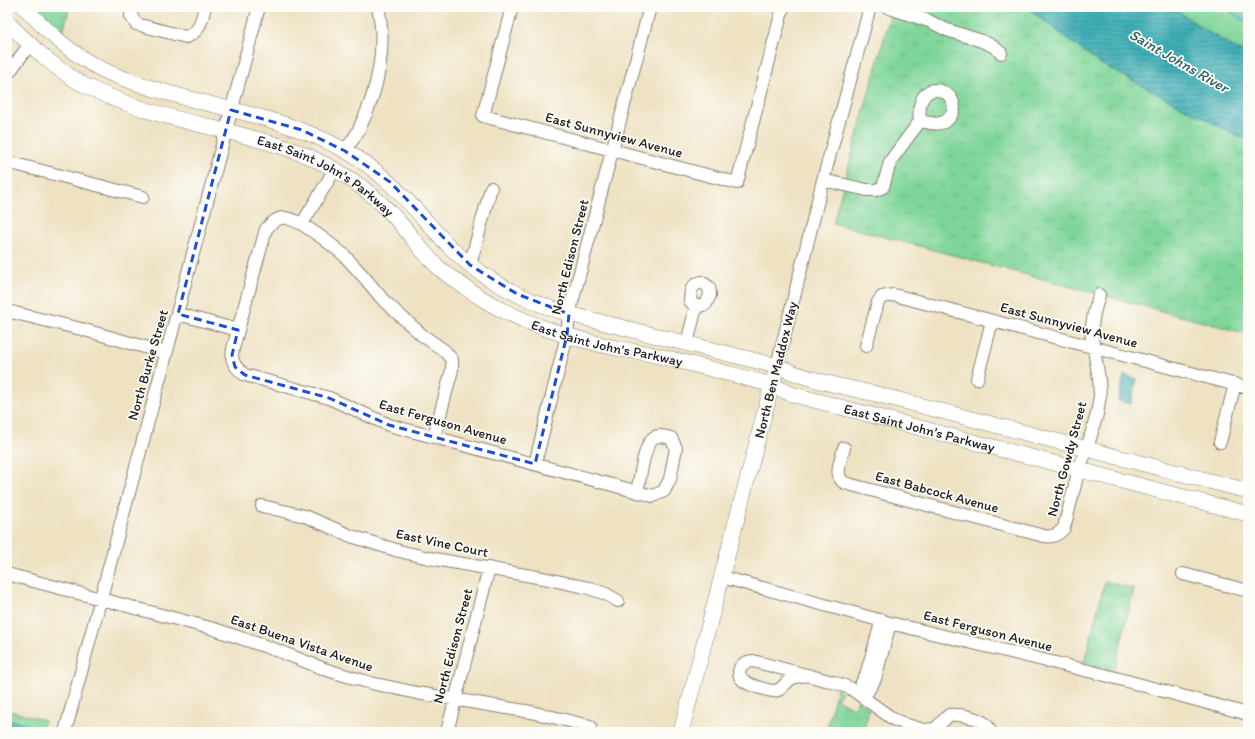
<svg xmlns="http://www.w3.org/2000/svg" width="1255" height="739" font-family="Itim,sans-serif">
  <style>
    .grass { fill: url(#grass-tufts); stroke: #4d785a }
    .water { fill: url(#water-rules); stroke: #2e666a }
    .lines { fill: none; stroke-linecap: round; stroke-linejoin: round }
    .stream { stroke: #3fb0b7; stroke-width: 3 }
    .minor-casing { stroke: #857f70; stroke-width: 14 }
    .major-casing { stroke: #857f70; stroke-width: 16 }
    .minor { stroke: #fff; stroke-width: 12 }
    .major { stroke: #fff; stroke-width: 15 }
    .marked { fill: none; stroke: #1d4ed8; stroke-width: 3; stroke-dasharray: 8 5; stroke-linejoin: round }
    .labels { text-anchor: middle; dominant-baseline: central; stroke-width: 3.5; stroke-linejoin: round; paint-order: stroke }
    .street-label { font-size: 14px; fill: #1c1c1c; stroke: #fdfcf7 }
    .water-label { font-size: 15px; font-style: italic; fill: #2c5f62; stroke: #fdfcf7 }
  </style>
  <defs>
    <pattern id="grass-tufts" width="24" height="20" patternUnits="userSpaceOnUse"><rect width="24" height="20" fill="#7ed599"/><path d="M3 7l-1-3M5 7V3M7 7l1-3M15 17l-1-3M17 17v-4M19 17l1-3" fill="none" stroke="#6cb683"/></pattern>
    <pattern id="water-rules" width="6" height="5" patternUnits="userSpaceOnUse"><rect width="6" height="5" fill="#3fb0b7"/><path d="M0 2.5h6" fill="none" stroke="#348e94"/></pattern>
  </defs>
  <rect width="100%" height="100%" fill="#fdfcf7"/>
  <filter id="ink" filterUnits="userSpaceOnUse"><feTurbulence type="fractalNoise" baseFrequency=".025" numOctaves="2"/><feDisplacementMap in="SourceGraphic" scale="8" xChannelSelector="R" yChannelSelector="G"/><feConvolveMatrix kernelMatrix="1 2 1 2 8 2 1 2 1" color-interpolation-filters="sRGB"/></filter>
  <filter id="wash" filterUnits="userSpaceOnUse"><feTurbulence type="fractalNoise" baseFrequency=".012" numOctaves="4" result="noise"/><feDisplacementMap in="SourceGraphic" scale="16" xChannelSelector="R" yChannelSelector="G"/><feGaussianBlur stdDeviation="0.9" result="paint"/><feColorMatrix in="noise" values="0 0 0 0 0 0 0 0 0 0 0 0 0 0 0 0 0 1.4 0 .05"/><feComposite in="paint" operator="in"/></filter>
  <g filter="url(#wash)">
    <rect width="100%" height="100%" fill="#eee2c3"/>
    <path class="grass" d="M 37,7 L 70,7 L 62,34 Z
      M 883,7 L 1238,7 L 1248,13 L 1248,334 L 833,223 L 891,13 Z
      M 1105,581 L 1134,589 L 1114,670 L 1084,663 Z
      M 837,689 L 842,692 L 837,699 L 853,708 L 858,700 L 869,709 L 863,732 L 826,732 Z
      M 7,710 L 44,720 L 41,732 L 7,732 Z"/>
    <path class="water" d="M 1026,7 L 1172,7 L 1205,30 L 1248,56 L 1248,139 L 1240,137 L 1099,63 Z
      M 1124,375 L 1137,379 L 1131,404 L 1118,401 Z
      M 7,719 L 22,723 L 31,730 L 31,732 L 7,732 Z"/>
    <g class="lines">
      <path class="stream" d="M 1225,7 L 1248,23"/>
    </g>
  </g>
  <g filter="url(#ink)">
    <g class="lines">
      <g class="minor-casing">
        <path id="minor" d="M 132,7 L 131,16 L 136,24 L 186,37 C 201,31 201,21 205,7
          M 512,7 L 483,116 L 737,183 L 783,7
          M 887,7 L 929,21 L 947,30 L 982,41 L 993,46 L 1001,53
          M 7,75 L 30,44
          M 345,151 C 350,143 357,135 360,127 C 378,91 387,47 378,7
          M 7,162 L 143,197
          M 823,180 L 867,190 L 876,190 L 883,187 L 890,162 L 894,156 L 920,121 C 930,123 943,127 950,117 C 968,93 914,69 920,121
          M 302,224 L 324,239 L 344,255 L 364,277 L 384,301 L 422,335 L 445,351 L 452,360 L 452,370 L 434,437
          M 470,265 L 491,188
          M 7,311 L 81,329 L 166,353
          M 178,314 L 238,330 C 233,352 225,360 245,375 L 329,398 L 389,425 L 653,496 L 664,491 L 670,479 L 676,448 L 671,438 C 665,437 659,434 653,438 C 644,445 640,479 637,492
          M 238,330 L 266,229 C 279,214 285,216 302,224 L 335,169
          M 687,343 L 696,307 L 706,304 L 710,295 L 709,287 L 701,282 C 690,286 691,290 690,301 L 696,307
          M 866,346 L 878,302 L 882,297 L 894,295 L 1248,388
          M 777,366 L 823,180 L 870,7
          M 977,379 L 992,321
          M 1220,442 L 1235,384
          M 844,448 C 842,457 834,473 842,481 C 844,483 849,484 852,485 L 1044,536 C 1052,538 1058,535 1064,528 L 1079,469 L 1087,449 L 1097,414 L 1100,396 L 1099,379 L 1091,332 L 1094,313 L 1099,295
          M 535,464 L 567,335 L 569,314 L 650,7
          M 262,506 L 305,516 L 351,536 L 399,551 L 429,558 L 543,578 L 589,588 L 606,594 L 618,601
          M 7,574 L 214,629 L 276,650 L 327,670 L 371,683 L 417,693 L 531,712 L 590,726 L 589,732
          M 1183,574 L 1248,591
          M 722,577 L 890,623 L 1101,674 L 1248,714
          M 808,675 C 803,676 797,676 793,678 C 785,681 783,691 773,691 C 767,690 748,685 744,681 C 733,672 742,661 753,661 L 833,682 L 850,688 L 893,719 L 907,725 L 930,732
          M 857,692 L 866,675 L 882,620
          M 864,697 L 875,679 L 890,623
          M 924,730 L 935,729 L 949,715 C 961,714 988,718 990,732
          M 65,732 L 259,7
          M 447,732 L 489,568"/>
      </g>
      <g class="major-casing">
        <g id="major">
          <path d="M 24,7 C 47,31 71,54 101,69 C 119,78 139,84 158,90 C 221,109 287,118 344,150 C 390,175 415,211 450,247 C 483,280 525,301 569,314 L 777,366 C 810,381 845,387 880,395 L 1248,491"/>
          <path id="s1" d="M 7,22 C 31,46 55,69 84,85 C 132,110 186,121 238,134 C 264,141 291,148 316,160 C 343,172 369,191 390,212 C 407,229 419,249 436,265 C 448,277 464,286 478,296 C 521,324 570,338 620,349 C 631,351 643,352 654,355 C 694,364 733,375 772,385 L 791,394 L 1248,514"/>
          <path d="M 681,732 L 774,377"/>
        </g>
      </g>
      <use href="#minor" class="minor"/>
      <use href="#major" class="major"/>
    </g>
  </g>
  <path class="marked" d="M 231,110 L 302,130 L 345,151 L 390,182 L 470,265 L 517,294 L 569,314 L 567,335 L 535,464 L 389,425 L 329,398 L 245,375 L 235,367 L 232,355 L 238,330 L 178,314 Z"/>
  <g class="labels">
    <g class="street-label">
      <text transform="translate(614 135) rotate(15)">East Sunnyview Avenue</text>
      <text stroke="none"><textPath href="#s1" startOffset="360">East Saint John's Parkway</textPath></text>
      <text transform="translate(570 257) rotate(-76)">North Edison Street</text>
      <text transform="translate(1069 325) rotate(15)">East Sunnyview Avenue</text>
      <text stroke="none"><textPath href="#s1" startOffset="696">East Saint John's Parkway</textPath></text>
      <text transform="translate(148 365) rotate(-74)">North Burke Street</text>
      <text transform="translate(776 370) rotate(-76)">North Ben Maddox Way</text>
      <text transform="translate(443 422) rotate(16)">East Ferguson Avenue</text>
      <text stroke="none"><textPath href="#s1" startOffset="1020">East Saint John's Parkway</textPath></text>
      <text transform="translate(1067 459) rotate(-75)">North Gowdy Street</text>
      <text transform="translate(937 492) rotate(15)">East Babcock Avenue</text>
      <text transform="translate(442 543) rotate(12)">East Vine Court</text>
      <text transform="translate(988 631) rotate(14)">East Ferguson Avenue</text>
      <text transform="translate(302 643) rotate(19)">East Buena Vista Avenue</text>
      <text transform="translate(453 646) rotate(-75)">North Edison Street</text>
    </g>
    <g class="water-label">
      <text transform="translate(1179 61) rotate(30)">Saint Johns River</text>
    </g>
  </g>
  <rect width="1255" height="739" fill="none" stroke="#fdfcf7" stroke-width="24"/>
</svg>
